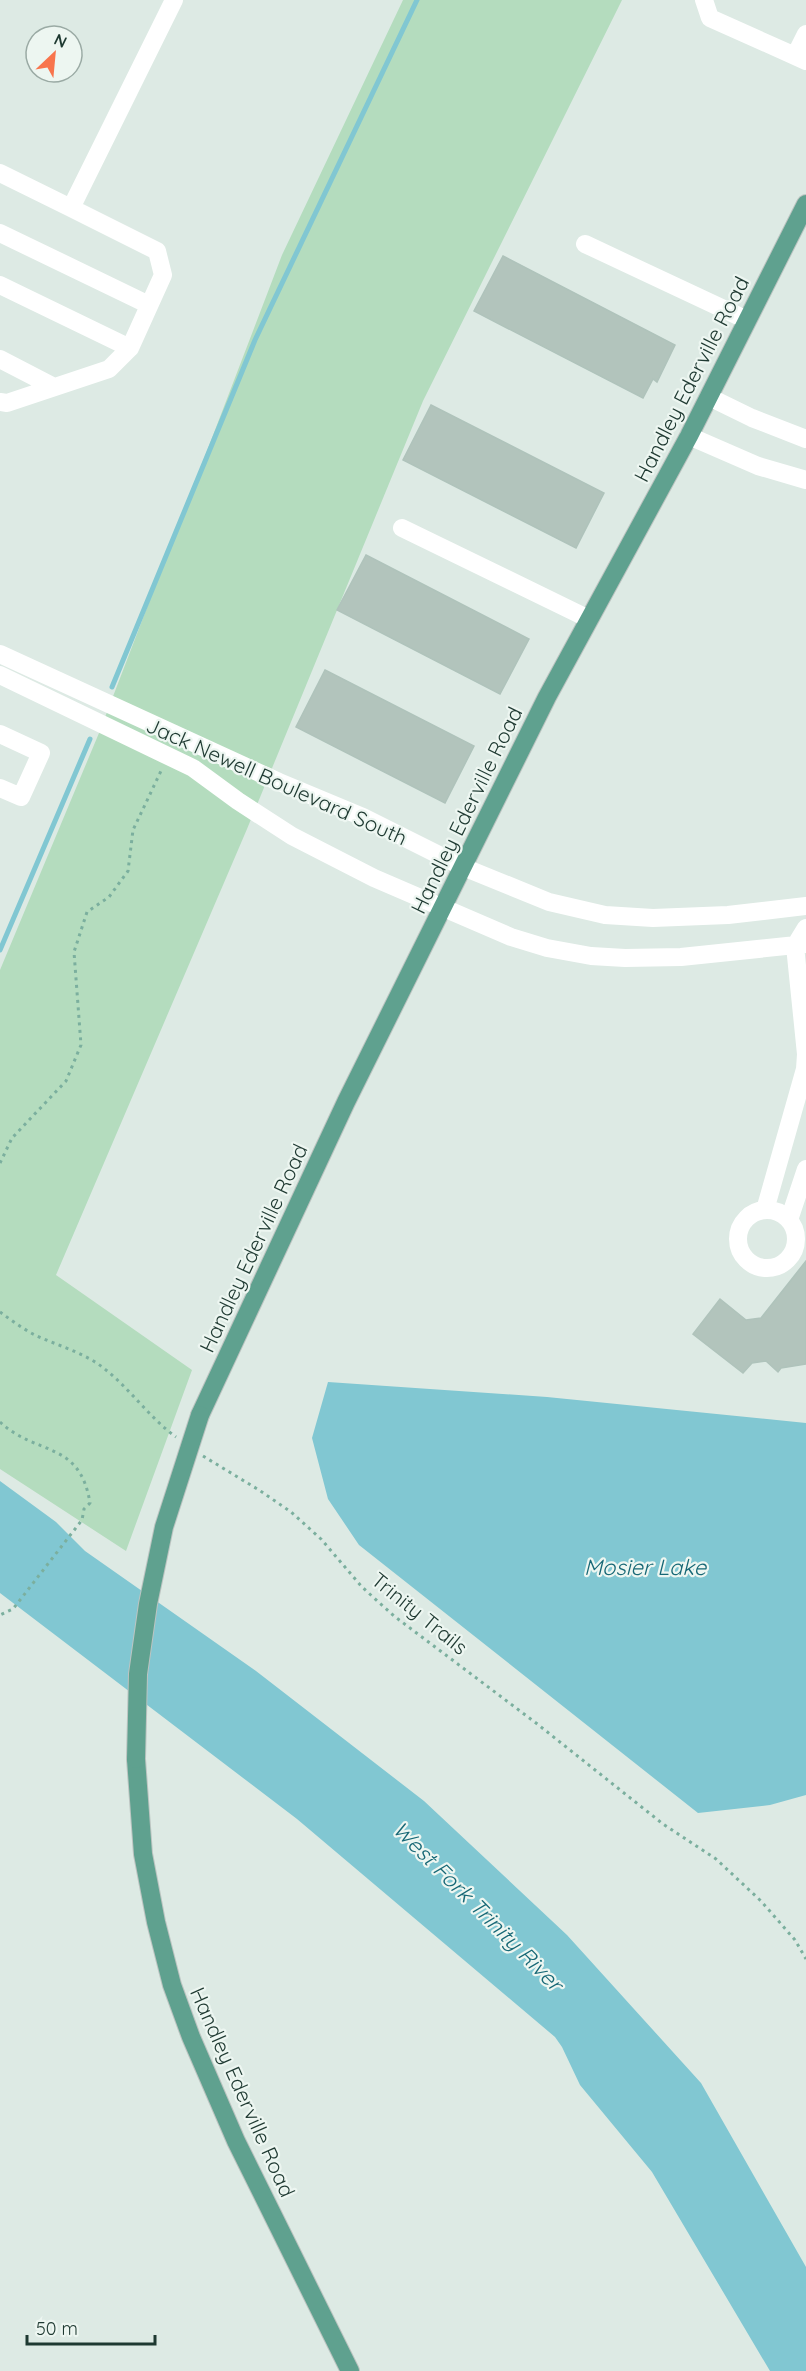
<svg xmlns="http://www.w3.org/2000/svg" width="806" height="2371" font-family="Quicksand,sans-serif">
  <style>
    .green { fill: #b4dcbe }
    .water { fill: #81c7d2 }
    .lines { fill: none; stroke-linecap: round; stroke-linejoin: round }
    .stream { stroke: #81c7d2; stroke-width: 5 }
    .building { fill: #b2c4bc; stroke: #afc3bb; stroke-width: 1.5 }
    .major-casing { stroke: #bcc4c1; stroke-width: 20 }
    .path { stroke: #7baf9e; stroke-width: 3; stroke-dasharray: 3 4.5; stroke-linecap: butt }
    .minor { stroke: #fff; stroke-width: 18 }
    .major { stroke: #5fa18f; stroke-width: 18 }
    .major-bridge-casing { stroke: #bcc4c1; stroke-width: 20; stroke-linecap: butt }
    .major-bridge { stroke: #5fa18f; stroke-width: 18 }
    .labels { text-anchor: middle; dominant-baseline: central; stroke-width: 4.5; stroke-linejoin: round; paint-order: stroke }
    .street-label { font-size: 21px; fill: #1e3931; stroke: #edf6f1 }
    .water-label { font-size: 22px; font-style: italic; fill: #176876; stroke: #edf6f1 }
  </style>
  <rect width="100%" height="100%" fill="#ddeae4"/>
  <path class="green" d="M 403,0 L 622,0 L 423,401 L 247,829 L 56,1275 L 192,1370 L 126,1551 L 0,1469 L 0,970 L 99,733 L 282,255 Z"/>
  <path class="water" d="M 328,1382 L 547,1397 L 806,1423 L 806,1795 L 770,1805 L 698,1813 L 359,1545 L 328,1499 L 312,1438 Z
    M 0,1481 L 56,1522 L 85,1551 L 256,1671 L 424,1801 L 567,1935 L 701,2083 L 806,2267 L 806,2371 L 770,2371 L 652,2172 L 580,2085 L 562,2047 L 555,2037 L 297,1819 L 0,1593 Z"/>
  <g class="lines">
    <path class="stream" d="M 112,687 L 255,340 L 417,0
      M 0,950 L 90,739"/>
  </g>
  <path class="building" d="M 503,256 L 675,345 L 657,382 L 653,379 L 643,398 L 474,311 Z
    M 431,405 L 604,493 L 576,548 L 403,460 Z
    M 366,555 L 529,639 L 500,694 L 337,610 Z
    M 325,670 L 474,746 L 445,803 L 296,727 Z
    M 806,1261 L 806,1364 L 781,1368 L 778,1372 L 766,1361 L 752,1363 L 743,1373 L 693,1334 L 720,1299 L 746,1320 L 761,1318 Z"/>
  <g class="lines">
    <g class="major-casing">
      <path id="major" d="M 200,1415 L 346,1102 L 547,697 L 689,436 L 806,204
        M 136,1759 L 143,1854 L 156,1922 L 172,1985 L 191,2037 L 236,2141 L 350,2371"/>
    </g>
    <path class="path" d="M 0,1163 L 12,1138 L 66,1081 L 81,1045 L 74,952 L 87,912 L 109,897 L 128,871 L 133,830 L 161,771
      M 0,1312 C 11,1320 23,1329 35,1335 C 56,1345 79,1351 98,1364 C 127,1384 147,1416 176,1437
      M 0,1422 C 36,1456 80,1440 90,1503 L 84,1509 L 82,1520 L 13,1609 L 0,1615
      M 203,1456 L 259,1490 L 291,1512 L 321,1539 L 362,1587 L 394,1616 L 536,1723 L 663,1824 L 716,1859 L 761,1901 L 795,1940 L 806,1959"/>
    <path class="minor" d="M 704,0 L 710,18 L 795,56
      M 806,34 L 795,56 L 806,61
      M 0,173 L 71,208 L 174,0
      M 0,233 L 149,305
      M 585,244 L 747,320
      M 0,285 L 130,348
      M 0,359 L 54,387
      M 709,397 L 752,418 L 806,439
      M 0,402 L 7,403 L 109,369 L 130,348 L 163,275 L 157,251 L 71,208
      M 689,436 L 758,466 L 806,480
      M 402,528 L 589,619
      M 0,654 L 279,782 L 363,817 L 463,867 L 549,902 L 605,915 L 653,918 L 728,915 L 806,906
      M 0,675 L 193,768 L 238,801 L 292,836 L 374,878 L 511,937 L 547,948 L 591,956 L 625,958 L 681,957 L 806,944
      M 0,734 L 41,753 L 21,797 L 0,788
      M738 1239a29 29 0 1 1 58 0a29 29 0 1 1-58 0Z
      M 765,1210 L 805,1069 L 806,1054 L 795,946 L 806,928
      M 789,1220 L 806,1169"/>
    <use href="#major" class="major"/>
    <g class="major-bridge-casing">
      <path id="major-bridge" d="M 136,1759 L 138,1674 L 148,1604 L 164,1527 L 200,1415"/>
    </g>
    <use href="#major-bridge" class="major-bridge"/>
  </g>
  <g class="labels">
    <g class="street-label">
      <text transform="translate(691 379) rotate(-63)">Handley Ederville Road</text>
      <text transform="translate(277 781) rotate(24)">Jack Newell Boulevard South</text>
      <text transform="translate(466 810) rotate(-64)">Handley Ederville Road</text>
      <text transform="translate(253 1248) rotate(-65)">Handley Ederville Road</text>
      <text transform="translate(420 1613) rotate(39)">Trinity Trails</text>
      <text transform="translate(243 2092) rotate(66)">Handley Ederville Road</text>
    </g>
    <g class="water-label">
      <text x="645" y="1567">Mosier Lake</text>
      <text transform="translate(478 1906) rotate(45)">West Fork Trinity River</text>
    </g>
  </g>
  <g transform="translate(54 54) rotate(26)"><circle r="28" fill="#edf6f1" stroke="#9aaaa4" stroke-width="1.5"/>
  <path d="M0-4.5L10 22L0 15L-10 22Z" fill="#f8744c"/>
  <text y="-9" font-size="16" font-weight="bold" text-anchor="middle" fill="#1e3931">N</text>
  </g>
  <path d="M27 2335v9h128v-9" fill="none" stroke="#1e3931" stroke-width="3"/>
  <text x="36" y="2335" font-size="18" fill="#1e3931" stroke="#edf6f1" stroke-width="4.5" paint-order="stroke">50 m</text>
</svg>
